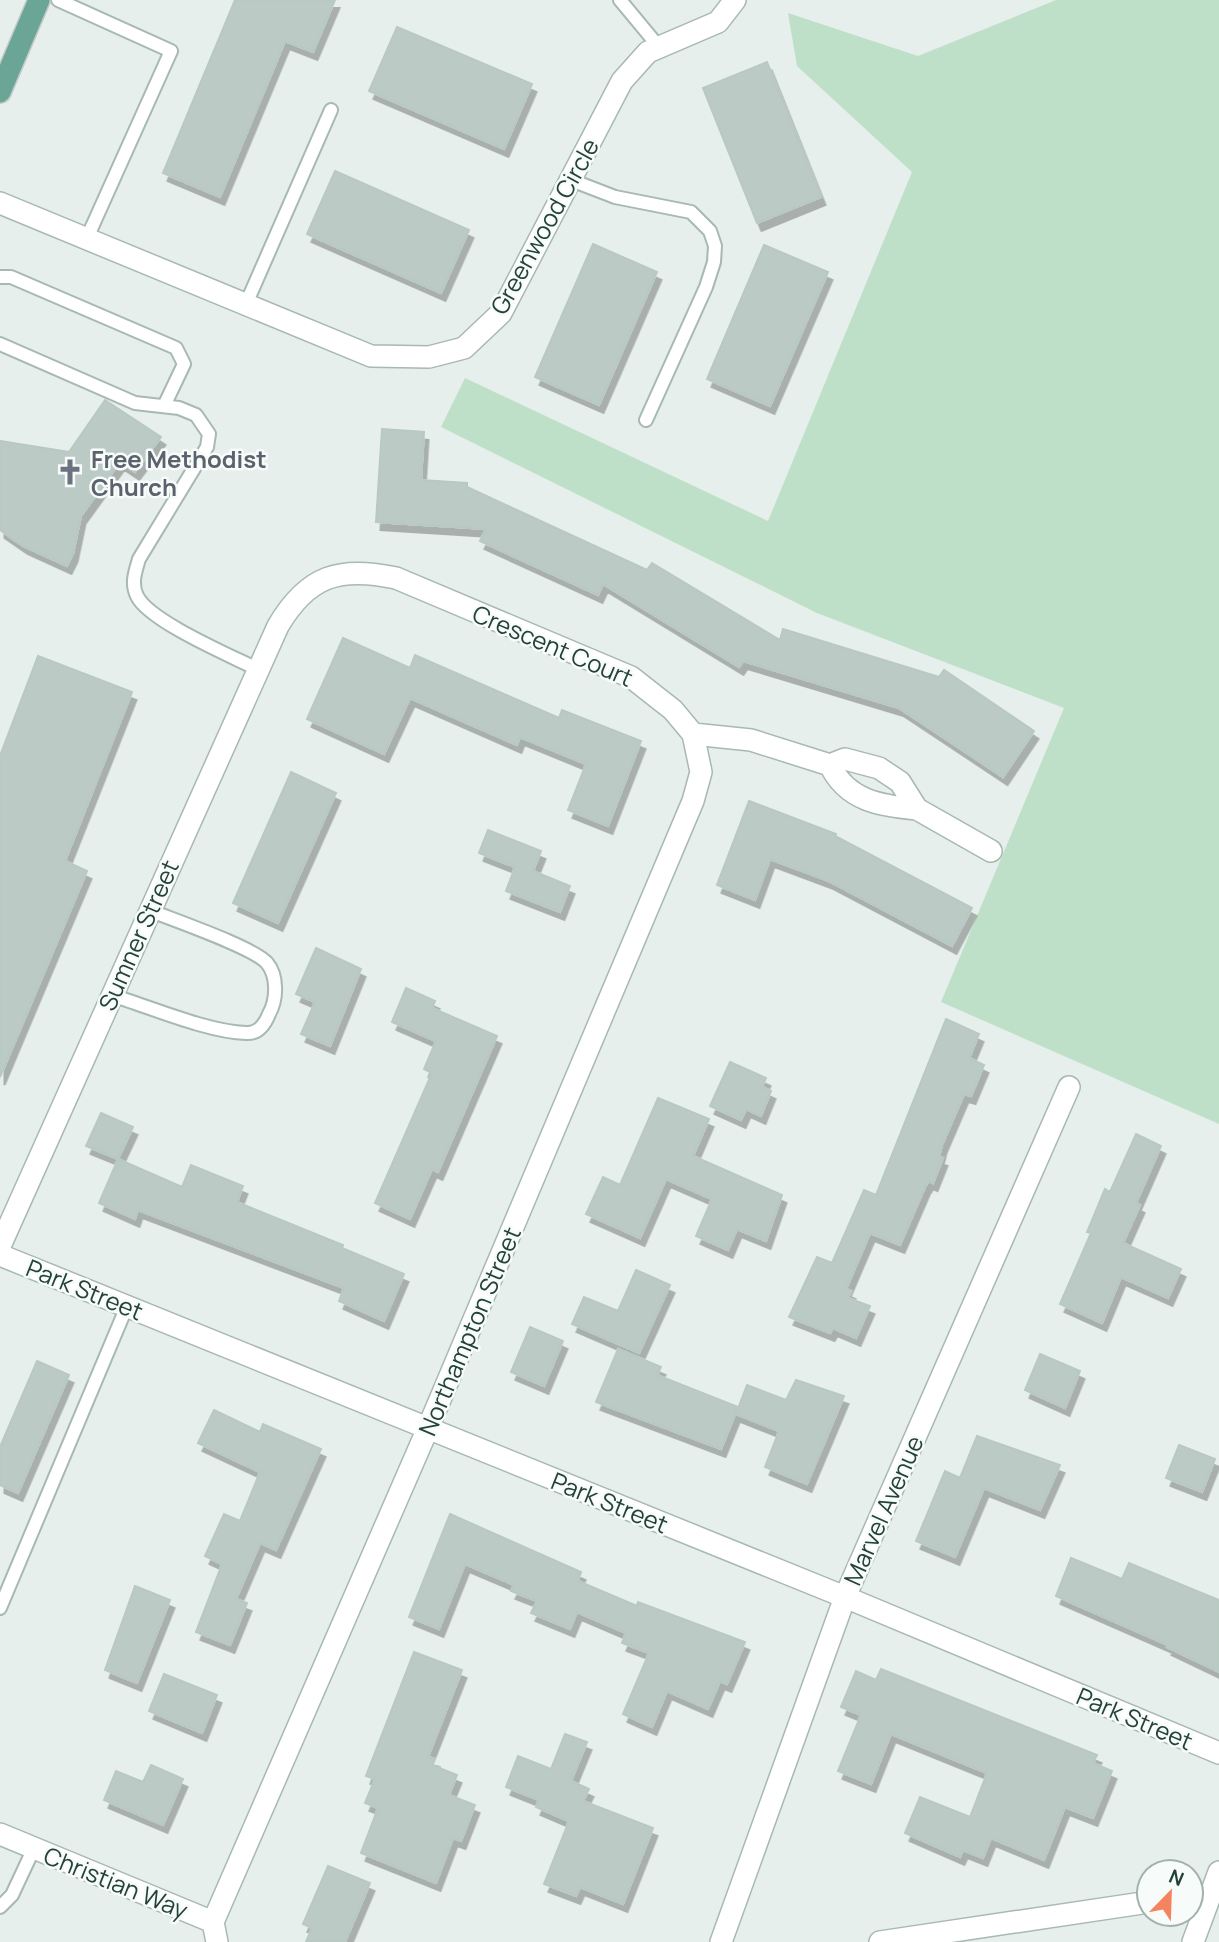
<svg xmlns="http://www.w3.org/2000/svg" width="1219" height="1942" font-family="Manrope,sans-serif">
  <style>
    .green { fill: #bfe0c8 }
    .building { fill: #bbcac4; stroke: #b8c9c2; stroke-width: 2; filter: url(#shadow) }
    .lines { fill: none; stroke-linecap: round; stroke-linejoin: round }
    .service-casing { stroke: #a8b8b2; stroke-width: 16 }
    .minor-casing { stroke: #a8b8b2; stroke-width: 24 }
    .primary-casing { stroke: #c2cac8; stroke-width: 24 }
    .service { stroke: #fff; stroke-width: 12 }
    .minor { stroke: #fff; stroke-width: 21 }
    .primary { stroke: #6aa596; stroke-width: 21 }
    .labels { text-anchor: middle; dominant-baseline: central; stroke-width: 5; stroke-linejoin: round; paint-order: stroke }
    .street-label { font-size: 24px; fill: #24423a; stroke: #f7fbf9 }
    .worship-label { font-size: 24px; font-weight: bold; fill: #5b616d; stroke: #f7fbf9; text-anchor: start }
  </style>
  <defs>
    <filter id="shadow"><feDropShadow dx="4.5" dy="8" stdDeviation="0" flood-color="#0004"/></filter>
  </defs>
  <rect width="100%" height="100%" fill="#e6efeb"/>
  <path class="green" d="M 1056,0 L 1219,0 L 1219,1124 L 941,1002 L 1064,708 L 817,613 L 441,427 L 465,378 L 768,521 L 912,172 L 797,66 L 788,13 L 918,56 Z"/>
  <path class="building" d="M 235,0 L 335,0 L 313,52 L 285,41 L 220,197 L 163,173 Z
    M 397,27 L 532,84 L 504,149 L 369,91 Z
    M 767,62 L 821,197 L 757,223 L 703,88 Z
    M 335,171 L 469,230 L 441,293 L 307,234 Z
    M 593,244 L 657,272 L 599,405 L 535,377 Z
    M 764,245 L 828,272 L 770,406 L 707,379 Z
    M 105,400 L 161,437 L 135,472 L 120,462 L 81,516 L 73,554 L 67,566 L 23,546 L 0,530 L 0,441 L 69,452 Z
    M 382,429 L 424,432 L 421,480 L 467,483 L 467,487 L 647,570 L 652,563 L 780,640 L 783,629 L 939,677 L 944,670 L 1034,731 L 1003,777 L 899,708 L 743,661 L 739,667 L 603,584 L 598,595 L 480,541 L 486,529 L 376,522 Z
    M 343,638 L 410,668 L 415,655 L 559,718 L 562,710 L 641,741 L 608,826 L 568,810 L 586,764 L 520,737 L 517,745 L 410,698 L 384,754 L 307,719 Z
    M 38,656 L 132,692 L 65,861 L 87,871 L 0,1077 L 0,756 Z
    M 291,772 L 336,793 L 278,923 L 233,903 Z
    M 749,801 L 836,834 L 835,836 L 972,908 L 952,946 L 829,881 L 770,859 L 755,900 L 717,885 Z
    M 488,830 L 541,851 L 533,871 L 570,886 L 560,912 L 506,891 L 515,867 L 479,853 Z
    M 316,948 L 361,969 L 330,1046 L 301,1034 L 315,1002 L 296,994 Z
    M 406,988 L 435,1001 L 432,1008 L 497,1036 L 438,1172 L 432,1169 L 410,1219 L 375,1203 L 432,1073 L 424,1069 L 436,1041 L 392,1022 Z
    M 946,1019 L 979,1034 L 969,1058 L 984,1065 L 971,1096 L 964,1094 L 942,1145 L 939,1157 L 943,1158 L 933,1183 L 929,1181 L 925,1187 L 900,1245 L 870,1233 L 846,1289 L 851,1291 L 848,1298 L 870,1306 L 856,1338 L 833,1328 L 830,1333 L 789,1317 L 817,1257 L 832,1263 L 864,1190 L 876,1195 Z
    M 730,1062 L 766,1078 L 762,1087 L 771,1091 L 761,1116 L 746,1109 L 741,1120 L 710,1106 Z
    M 658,1098 L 709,1119 L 693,1156 L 782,1195 L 766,1241 L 737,1229 L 728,1250 L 696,1236 L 712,1199 L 666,1179 L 640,1238 L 586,1214 L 603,1177 L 620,1185 Z
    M 101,1113 L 133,1127 L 118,1159 L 86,1146 Z
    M 1136,1134 L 1161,1146 L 1136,1203 L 1140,1205 L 1123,1243 L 1181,1269 L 1168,1298 L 1121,1277 L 1102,1323 L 1060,1304 L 1091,1233 L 1087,1232 L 1105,1189 L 1110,1192 Z
    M 118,1159 L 182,1187 L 191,1165 L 243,1186 L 237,1202 L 343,1245 L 342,1248 L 404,1274 L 384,1321 L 339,1301 L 344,1288 L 138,1210 L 135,1219 L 99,1203 Z
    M 636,1270 L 670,1285 L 639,1353 L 572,1324 L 584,1297 L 618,1311 Z
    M 530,1327 L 563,1341 L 544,1386 L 511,1372 Z
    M 618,1349 L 661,1367 L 657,1375 L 738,1407 L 721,1449 L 596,1402 Z
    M 1040,1354 L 1080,1371 L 1065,1408 L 1025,1390 Z
    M 37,1361 L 69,1375 L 18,1493 L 0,1485 L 0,1447 Z
    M 796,1380 L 844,1396 L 807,1484 L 765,1467 L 779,1431 L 736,1414 L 747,1385 L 786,1400 Z
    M 214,1410 L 260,1432 L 263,1424 L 321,1449 L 276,1550 L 260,1543 L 236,1599 L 247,1603 L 230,1645 L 196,1632 L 222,1564 L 205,1556 L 224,1514 L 240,1521 L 260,1472 L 198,1443 Z
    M 977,1436 L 1060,1465 L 1040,1510 L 984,1488 L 955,1557 L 916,1541 L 945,1471 L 960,1478 Z
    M 1179,1445 L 1215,1459 L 1202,1492 L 1166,1478 Z
    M 450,1514 L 581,1572 L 578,1581 L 637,1606 L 638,1602 L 745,1642 L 727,1684 L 720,1681 L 708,1709 L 667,1691 L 652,1727 L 623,1714 L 649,1653 L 622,1643 L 626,1633 L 577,1612 L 570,1629 L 531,1613 L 537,1601 L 511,1591 L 514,1585 L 465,1564 L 439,1629 L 409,1617 Z
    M 1071,1558 L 1122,1579 L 1129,1563 L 1219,1600 L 1219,1672 L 1167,1647 L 1168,1645 L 1056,1596 Z
    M 135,1586 L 170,1600 L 137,1683 L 105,1670 Z
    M 414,1652 L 462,1670 L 428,1757 L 435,1759 L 432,1765 L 457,1775 L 449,1795 L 475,1805 L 461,1841 L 453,1838 L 436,1883 L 361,1853 L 378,1808 L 365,1803 L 375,1779 L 366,1776 Z
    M 881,1669 L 1097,1755 L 1093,1763 L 1112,1771 L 1093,1818 L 1065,1807 L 1044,1860 L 991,1838 L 983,1858 L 963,1850 L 960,1857 L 905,1833 L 920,1797 L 970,1817 L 987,1773 L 891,1734 L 871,1784 L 838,1771 L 861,1715 L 841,1707 L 856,1671 L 876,1680 Z
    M 164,1674 L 217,1695 L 202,1733 L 149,1711 Z
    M 565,1734 L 587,1742 L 571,1781 L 589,1789 L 583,1801 L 653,1828 L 623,1904 L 580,1887 L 576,1896 L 544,1884 L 569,1821 L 536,1807 L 539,1800 L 506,1787 L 518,1756 L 551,1769 Z
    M 151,1765 L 183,1779 L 163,1825 L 104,1800 L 116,1771 L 143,1782 Z
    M 328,1866 L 370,1883 L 345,1942 L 306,1942 L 312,1928 L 303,1924 Z"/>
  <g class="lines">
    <g class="service-casing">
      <path id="service" d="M 58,0 L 171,51 L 87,238
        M 620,0 L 659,47
        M 571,180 L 615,197 L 691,212 L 710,231 L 715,246 L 714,262 L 706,287 L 646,420
        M 0,277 L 11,277 L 176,348 L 184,364 L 164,406
        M 246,304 L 331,110
        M 0,344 L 135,403 L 179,408 L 196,415 L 209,434 L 207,447 L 139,559 C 135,572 131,584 137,596 C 149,621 229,655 257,669
        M 111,995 C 150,1007 208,1032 246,1033 C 258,1034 265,1024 269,1014 C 277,1000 278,976 267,963 C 253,947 173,920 149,910
        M 0,1608 L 127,1306
        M 0,1907 L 12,1895 L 34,1848"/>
    </g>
    <g class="minor-casing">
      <path id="minor" d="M 0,203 L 371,356 L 429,357 L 464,348 L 501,313 L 622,81 L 648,52 L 718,22 L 735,0
        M 830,765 C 847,801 881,806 917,809
        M 0,1246 L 278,626 C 308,575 340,566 396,578 L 631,677 L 673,710 L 693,734 L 751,740 L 830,765 L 845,759 L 879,768 L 900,782 L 917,809 L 991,851
        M 0,1255 L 845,1597 L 1219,1753
        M 0,1834 L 213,1922 L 217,1942
        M 213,1922 L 428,1428 L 693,801 L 701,772 L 693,734
        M 721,1942 L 845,1597 L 1069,1087
        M 880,1942 L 1149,1902
        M 1193,1942 L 1219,1872"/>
    </g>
    <g class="primary-casing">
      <path id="primary" d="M 0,92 L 39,0"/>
    </g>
    <use href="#service" class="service"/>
    <use href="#minor" class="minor"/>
    <use href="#primary" class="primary"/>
  </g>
  <defs>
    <g id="church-bare" transform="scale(2.1)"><path d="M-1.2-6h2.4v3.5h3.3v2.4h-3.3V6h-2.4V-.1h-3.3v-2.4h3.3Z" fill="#6b7280" stroke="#f7fbf9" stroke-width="2.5" paint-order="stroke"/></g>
  </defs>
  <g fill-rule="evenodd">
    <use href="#church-bare" x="70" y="472"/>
  </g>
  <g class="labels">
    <g class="street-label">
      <text transform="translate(544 226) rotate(-61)">Greenwood Circle</text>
      <text transform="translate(553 645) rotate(23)">Crescent Court</text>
      <text transform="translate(138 935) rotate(-66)">Sumner Street</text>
      <text transform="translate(85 1289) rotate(22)">Park Street</text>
      <text transform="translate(469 1331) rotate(-67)">Northampton Street</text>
      <text transform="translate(610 1502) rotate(22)">Park Street</text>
      <text transform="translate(883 1510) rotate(-66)">Marvel Avenue</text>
      <text transform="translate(1135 1718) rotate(23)">Park Street</text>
      <text transform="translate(116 1882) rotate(22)">Christian Way</text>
    </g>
    <g class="worship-label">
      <text x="91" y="458">Free Methodist<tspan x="91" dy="28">Church</tspan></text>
    </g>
  </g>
  <g transform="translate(1170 1893) rotate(23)"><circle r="33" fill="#f7fbf9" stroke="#a3b1ad" stroke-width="2"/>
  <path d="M0-5L12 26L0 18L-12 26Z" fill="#f4845f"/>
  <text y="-10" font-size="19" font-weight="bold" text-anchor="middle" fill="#24423a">N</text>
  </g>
</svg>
